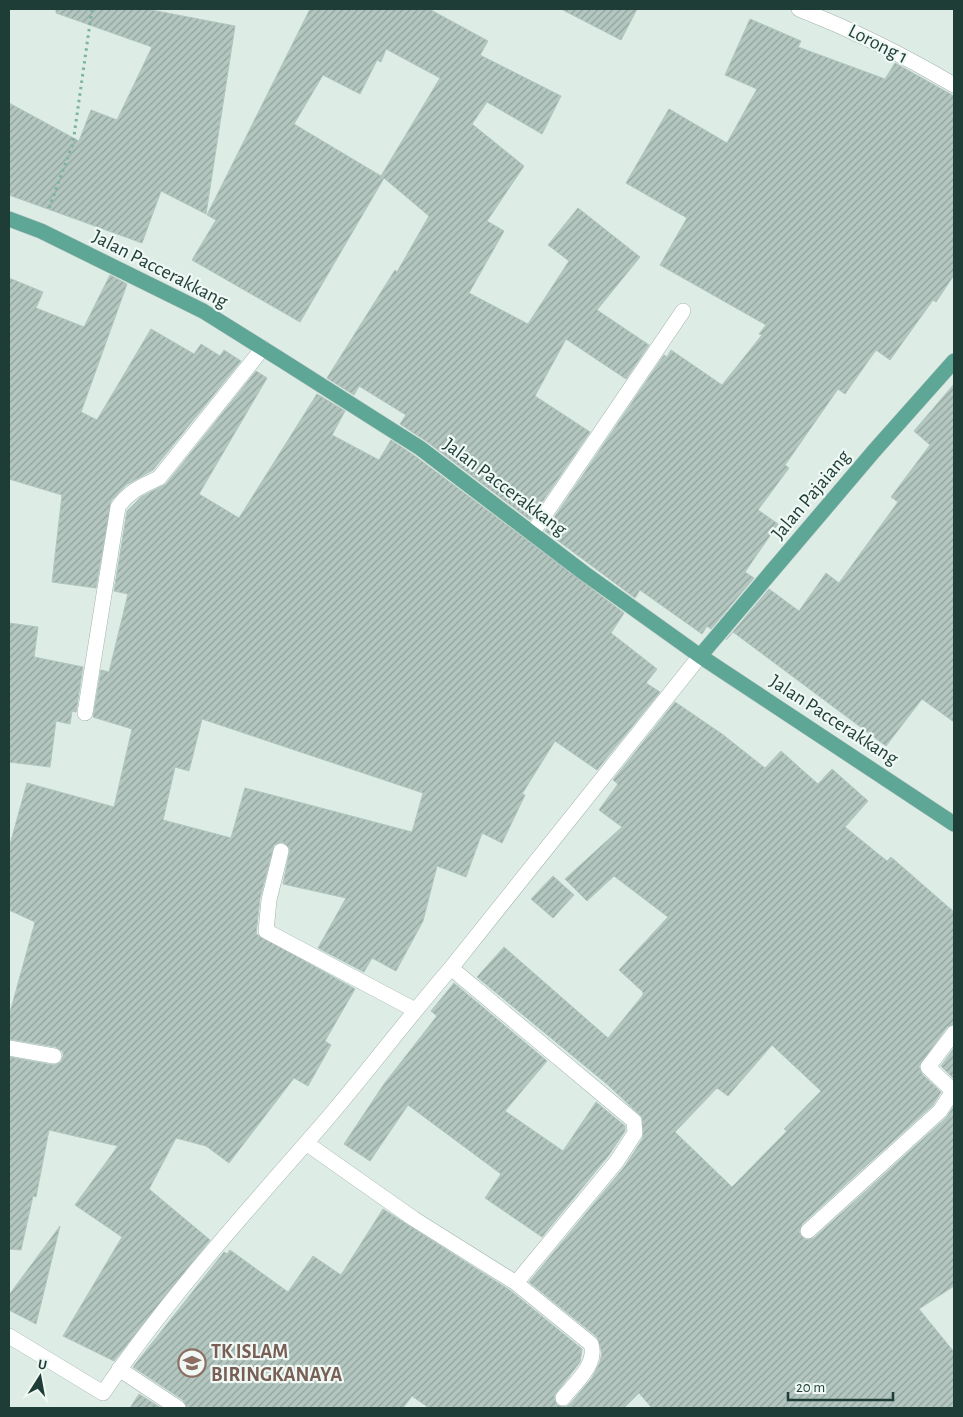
<svg xmlns="http://www.w3.org/2000/svg" width="963" height="1417" font-family="'Alegreya Sans',sans-serif">
  <style>
    .building { fill: url(#building-hatch); stroke: #b0c6be; fill-rule: evenodd }
    .lines { fill: none; stroke-linecap: round; stroke-linejoin: round }
    .minor-casing { stroke: #a1b4ae; stroke-width: 16 }
    .major-casing { stroke: #c0c9c7; stroke-width: 16 }
    .path { stroke: #7bb3a4; stroke-width: 3; stroke-dasharray: 2.5 4; stroke-linecap: butt }
    .minor { stroke: #fff; stroke-width: 15 }
    .major { stroke: #5ea696; stroke-width: 15 }
    .labels { text-anchor: middle; dominant-baseline: central; stroke-width: 4.5; stroke-linejoin: round; paint-order: stroke }
    .street-label { font-size: 20px; fill: #1e3d36; stroke: #eff8f4 }
    .education-label { font-size: 20px; font-weight: bold; fill: #785e54; stroke: #eff8f4; text-anchor: start }
  </style>
  <defs>
    <pattern id="building-hatch" width="6" height="6" patternUnits="userSpaceOnUse" patternTransform="scale(1.25)"><rect width="6" height="6" fill="#b3c6bf"/><path d="M-1 1l2-2M0 6l6-6M5 7l2-2" fill="none" stroke="#91a29c"/></pattern>
  </defs>
  <rect width="100%" height="100%" fill="#deece6"/>
  <path class="building" d="M 56,9 L 146,9 L 235,26 L 206,214 L 161,191 L 142,243 L 9,195 L 9,103 L 79,141 L 91,110 L 117,120 L 152,47 L 56,13 Z
    M 310,9 L 429,9 L 488,41 L 480,55 L 561,96 L 542,134 L 487,102 L 472,124 L 524,166 L 487,221 L 504,231 L 469,293 L 528,324 L 569,261 L 548,245 L 578,208 L 640,257 L 597,310 L 649,345 L 626,379 L 566,339 L 535,396 L 590,432 L 530,520 L 426,441 L 400,424 L 406,415 L 359,386 L 354,395 L 327,378 L 395,270 L 397,272 L 429,216 L 384,178 L 300,322 L 192,260 L 216,220 L 207,215 ZM 386,49 L 440,78 L 381,176 L 294,124 L 323,75 L 360,94 L 377,60 L 381,62 Z
    M 561,9 L 637,9 L 621,40 Z
    M 750,19 L 801,41 L 798,47 L 885,79 L 895,63 L 954,96 L 954,275 L 936,302 L 933,300 L 890,360 L 876,350 L 845,394 L 838,389 L 785,465 L 789,468 L 758,510 L 778,524 L 745,572 L 754,578 L 711,629 L 707,626 L 702,634 L 640,590 L 635,598 L 545,531 L 664,355 L 667,357 L 671,350 L 722,385 L 762,335 L 759,334 L 766,325 L 660,265 L 687,218 L 626,183 L 669,109 L 727,143 L 757,89 L 725,75 Z
    M 110,275 L 127,284 L 81,412 L 97,420 L 151,329 L 194,354 L 201,344 L 220,356 L 224,350 L 241,361 L 153,470 L 126,485 L 111,501 L 96,588 L 52,582 L 62,495 L 9,479 L 9,278 L 43,292 L 36,308 L 84,327 Z
    M 256,371 L 267,378 L 199,494 L 239,518 L 317,394 L 345,411 L 332,435 L 379,460 L 391,440 L 415,456 L 624,613 L 611,633 L 657,669 L 646,683 L 660,692 L 597,770 L 555,741 L 522,794 L 525,795 L 502,843 L 482,833 L 466,877 L 437,866 L 423,921 L 396,971 L 372,958 L 364,972 L 318,948 L 346,898 L 283,884 L 290,849 L 283,842 L 274,845 L 260,898 L 256,934 L 355,989 L 325,1041 L 331,1045 L 308,1086 L 294,1078 L 229,1163 L 206,1146 L 176,1138 L 149,1189 L 210,1240 L 114,1361 L 63,1336 L 122,1237 L 75,1205 L 118,1146 L 49,1130 L 36,1197 L 33,1196 L 21,1250 L 9,1249 L 9,1057 L 53,1065 L 61,1062 L 63,1057 L 63,1052 L 56,1047 L 9,1039 L 9,1016 L 35,922 L 9,910 L 9,848 L 27,783 L 114,807 L 132,729 L 93,717 L 101,670 L 109,672 L 128,594 L 114,591 L 127,511 L 141,497 L 166,484 ZM 202,719 L 423,793 L 412,832 L 245,788 L 231,838 L 163,820 L 175,767 L 189,771 Z
    M 954,384 L 954,722 L 922,699 L 886,746 L 733,632 L 726,640 L 769,589 L 799,611 L 826,573 L 839,583 L 898,502 L 891,497 L 930,445 L 914,431 Z
    M 9,623 L 38,627 L 34,657 L 83,667 L 76,712 L 72,711 L 70,724 L 56,721 L 50,767 L 9,762 Z
    M 675,702 L 722,734 L 765,768 L 781,751 L 818,784 L 832,769 L 868,801 L 845,827 L 887,861 L 891,857 L 954,912 L 954,1024 L 947,1027 L 919,1066 L 922,1074 L 941,1092 L 933,1105 L 802,1224 L 799,1232 L 805,1240 L 814,1238 L 946,1118 L 954,1106 L 954,1286 L 919,1309 L 954,1352 L 954,1408 L 652,1408 L 639,1393 L 624,1408 L 429,1408 L 412,1396 L 403,1408 L 187,1408 L 183,1400 L 133,1367 L 224,1252 L 227,1254 L 230,1250 L 288,1292 L 313,1256 L 341,1275 L 383,1209 L 511,1291 L 582,1349 L 580,1362 L 554,1396 L 557,1405 L 566,1407 L 570,1404 L 592,1378 L 600,1362 L 602,1353 L 597,1337 L 529,1282 L 625,1166 L 643,1138 L 642,1117 L 608,1085 L 477,977 L 504,947 L 608,1038 L 643,995 L 643,992 L 619,970 L 668,917 L 614,876 L 587,901 L 565,879 L 622,827 L 599,810 L 618,784 L 613,780 ZM 772,1045 L 821,1091 L 784,1129 L 787,1131 L 732,1187 L 675,1132 L 717,1088 L 728,1096 Z
    M 553,876 L 574,895 L 553,918 L 531,899 Z
    M 454,983 L 547,1061 L 505,1111 L 563,1151 L 596,1102 L 625,1126 L 625,1131 L 609,1155 L 542,1237 L 485,1198 L 501,1174 L 408,1105 L 370,1161 L 344,1144 L 384,1084 L 437,1016 L 431,1011 Z
    M 954,1048 L 954,1079 L 941,1066 Z
    M 60,1226 L 36,1324 L 9,1310 L 9,1295 Z
    M 139,1394 L 161,1408 L 130,1408 Z"/>
  <g class="lines">
    <g class="minor-casing">
      <path id="minor" d="M 799,9 C 853,30 905,56 954,85
        M 533,532 L 683,311
        M 85,713 L 118,507 C 129,491 142,486 159,478 L 263,348
        M 281,851 L 269,900 L 266,931 L 415,1010
        M 451,968 L 634,1121 L 635,1133 L 617,1161 L 516,1283
        M 9,1048 L 54,1056
        M 306,1143 L 414,1219 L 516,1283 L 591,1344 C 598,1364 574,1384 563,1398
        M 808,1231 L 940,1111 L 953,1091 L 928,1067 L 954,1033
        M 9,1336 L 103,1393 C 167,1299 246,1212 321,1126 C 366,1074 406,1020 451,968 L 700,656
        M 119,1369 L 178,1408"/>
    </g>
    <g class="major-casing">
      <path id="major" d="M 9,219 L 41,231 L 203,311 L 283,361 L 420,448 L 584,573 L 700,656 L 954,824
        M 700,656 L 874,451 L 954,361"/>
    </g>
    <path class="path" d="M 49,208 L 73,143 L 92,9"/>
    <use href="#minor" class="minor"/>
    <use href="#major" class="major"/>
  </g>
  <defs>
    <g id="school-ring" transform="scale(1.4375)"><circle r="9.5" fill="#eff8f4" stroke="#8d6e63" stroke-width="1.5"/><path d="M0-5L7-2L0 1L-7-2ZM-4 1L0 2.5L4 1V4Q0 6-4 4Z" fill="#8d6e63"/></g>
  </defs>
  <g fill-rule="evenodd">
    <use href="#school-ring" x="192" y="1363"/>
  </g>
  <g class="labels">
    <g class="street-label">
      <text transform="translate(878 44) rotate(27)">Lorong 1</text>
      <text transform="translate(160 269) rotate(27)">Jalan Paccerakkang</text>
      <text transform="translate(505 487) rotate(37)">Jalan Paccerakkang</text>
      <text transform="translate(811 495) rotate(-50)">Jalan Pajaiang</text>
      <text transform="translate(834 720) rotate(33)">Jalan Paccerakkang</text>
    </g>
    <g class="education-label">
      <text x="211" y="1352">TK ISLAM<tspan x="211" dy="23">BIRINGKANAYA</tspan></text>
    </g>
  </g>
  <rect width="963" height="1417" fill="none" stroke="#1e3d36" stroke-width="20"/>
  <g transform="translate(40 1377) rotate(11)" stroke="#eff8f4" stroke-width="4" paint-order="stroke">
  <path d="M0-4L9 19L0 12L-9 19Z" fill="#1e3d36"/>
  <text y="-8" font-size="14" font-weight="bold" text-anchor="middle" fill="#1e3d36">U</text>
  </g>
  <path d="M788 1392v8h105v-8" fill="none" stroke="#1e3d36" stroke-width="2.5"/>
  <text x="796" y="1392" font-size="15" fill="#1e3d36" stroke="#eff8f4" stroke-width="4" paint-order="stroke">20 m</text>
</svg>
